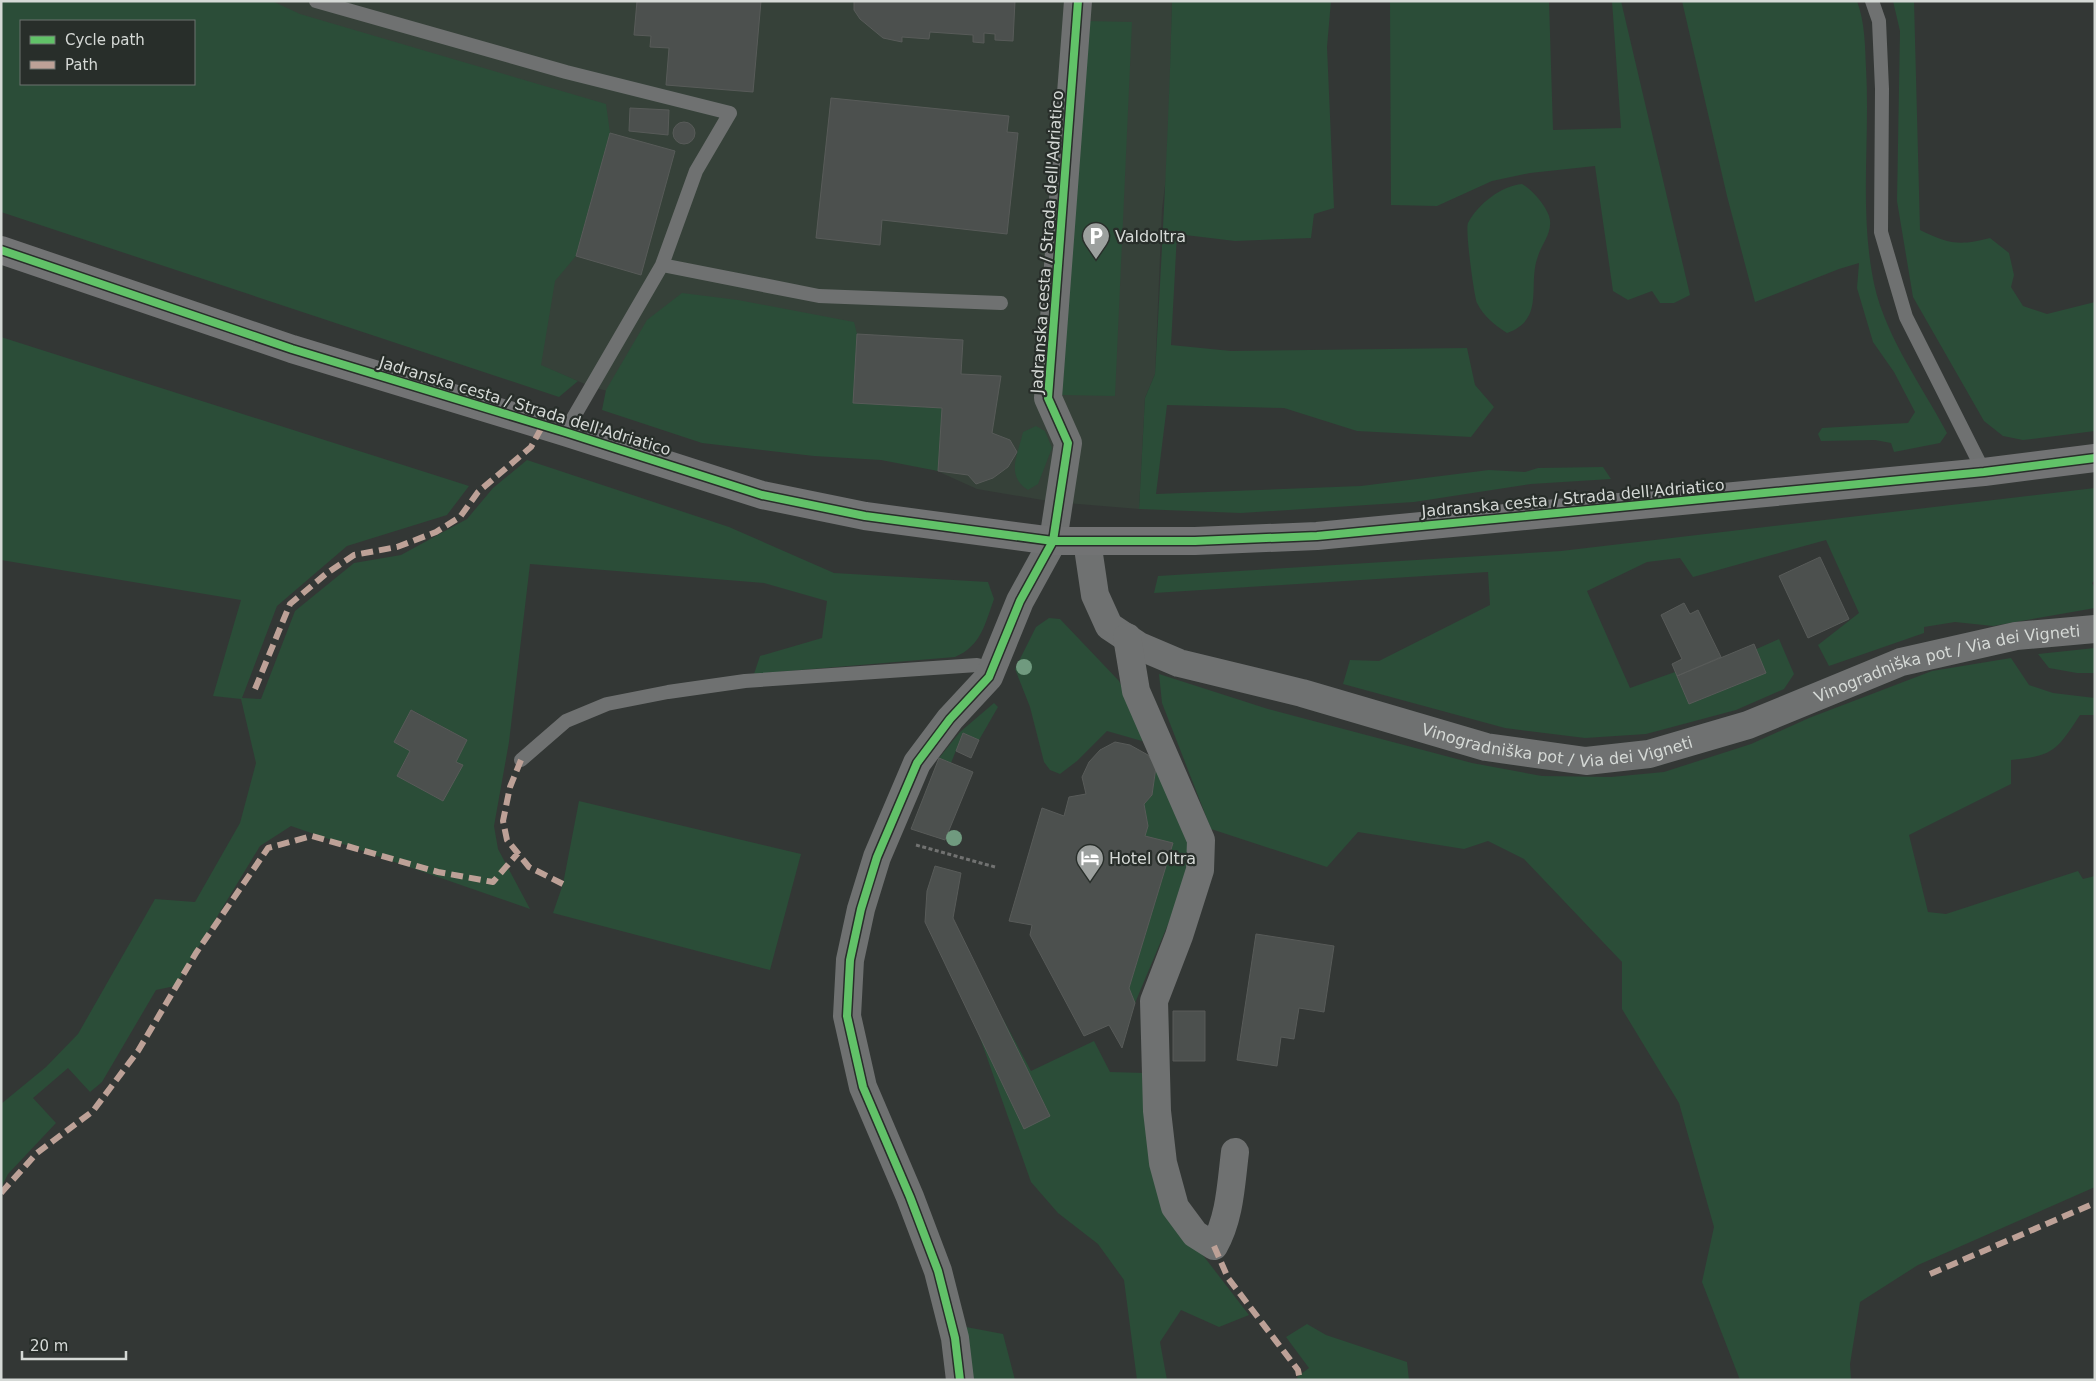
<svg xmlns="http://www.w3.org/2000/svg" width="2096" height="1381" font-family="'DejaVu Sans',sans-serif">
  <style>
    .built { fill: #364139; fill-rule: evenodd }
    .green { fill: #2b4d38; fill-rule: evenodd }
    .building { fill: #4c504e; stroke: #585b59 }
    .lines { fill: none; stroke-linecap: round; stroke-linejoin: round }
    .path { stroke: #717271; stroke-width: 3; stroke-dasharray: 4 2.5; stroke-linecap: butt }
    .service { stroke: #6f7171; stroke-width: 14 }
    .minor { stroke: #6f7171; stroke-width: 28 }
    .secondary { stroke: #727374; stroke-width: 28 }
    .quiet { stroke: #bda197; stroke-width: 6; stroke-dasharray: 12 6; stroke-linecap: butt }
    .cycleway-casing { stroke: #282e2a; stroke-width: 11 }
    .cycleway { stroke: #61c268; stroke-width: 8 }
    .tree { fill: #709a7f }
    .labels { text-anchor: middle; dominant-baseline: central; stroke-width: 4.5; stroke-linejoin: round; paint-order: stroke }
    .poi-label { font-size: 16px; fill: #d5d9d6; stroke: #282e2a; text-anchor: start }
    .street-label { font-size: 16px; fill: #d5d9d6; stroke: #282e2a }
  </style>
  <rect width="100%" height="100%" fill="#333735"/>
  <path class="built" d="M 1,1 L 1172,1 L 1168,161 L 1162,209 L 1155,374 L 1145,398 L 1139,509 L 1054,502 L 977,489 L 835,425 L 689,412 L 592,387 L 459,331 L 1,198 ZM 21,21 L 194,21 L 194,84 L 21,84 Z"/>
  <path class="green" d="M 1,1 L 272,1 L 300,14 L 606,104 L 610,133 L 576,256 L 555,281 L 541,365 L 578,381 L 559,397 L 1,212 ZM 21,21 L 194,21 L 194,84 L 21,84 Z
    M 1172,1 L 1331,1 L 1327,47 L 1334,208 L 1314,214 L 1311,238 L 1235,241 L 1177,234 L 1171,345 L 1231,351 L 1467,348 L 1475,385 L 1494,407 L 1471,437 L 1357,431 L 1284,408 L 1167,405 L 1156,494 L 1361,486 L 1489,470 L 1525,472 L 1538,468 L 1603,467 L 1611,479 L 1531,484 L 1414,502 L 1241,513 L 1139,509 L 1145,398 L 1155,374 C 1162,250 1169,126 1172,1 Z
    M 1390,1 L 1549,1 L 1553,130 L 1621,128 L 1612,1 L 1621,1 L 1690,295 L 1674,303 L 1660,303 L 1652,291 L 1628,300 L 1613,291 L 1595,166 L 1530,173 L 1492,181 L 1437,206 L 1391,205 Z
    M 1682,1 L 1857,1 C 1865,23 1865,45 1866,68 C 1870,136 1860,205 1872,273 C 1881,331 1920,382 1947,433 L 1940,443 L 1894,452 L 1891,443 L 1875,440 L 1821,441 L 1818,434 L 1822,428 L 1908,423 L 1915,412 L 1894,372 L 1873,342 L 1857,288 L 1859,263 L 1839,269 L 1755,302 L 1727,196 Z
    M 1893,1 L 1914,1 L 1920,230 C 1948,244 1960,246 1990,238 L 2009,253 L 2014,275 L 2011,287 L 2023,306 L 2047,314 L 2095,302 L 2095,431 L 2023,440 L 2003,436 L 1984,421 L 1913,297 L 1897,201 L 1900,31 Z
    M 1086,21 L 1132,22 L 1115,396 L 1062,395 Z
    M 1522,184 C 1533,190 1545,205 1549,216 C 1554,231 1542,243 1538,256 C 1527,285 1546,319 1507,333 C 1495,325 1484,317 1477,303 C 1474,295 1465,230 1468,223 C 1478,204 1501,186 1522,184 Z
    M 682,293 L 738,300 L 854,322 L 857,334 L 853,403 L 942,408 L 938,471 L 881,460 L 814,456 L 702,443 L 602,410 L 606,390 L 647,320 Z
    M 1,337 L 469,486 L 447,515 L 347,546 L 277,606 L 242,698 L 261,699 L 295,611 L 354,563 L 401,555 L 467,519 L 493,488 L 527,460 L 729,527 L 834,573 L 988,582 L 994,599 C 985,624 981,646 955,657 L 754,674 L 760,656 L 822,638 L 827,601 L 764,583 L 530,564 L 509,742 L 494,826 L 498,849 L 530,909 L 291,826 L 260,846 L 175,986 L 156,990 L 102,1082 L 90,1092 L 68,1068 L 33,1098 L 56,1123 L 8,1174 L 1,1188 L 1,1104 L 46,1067 L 78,1034 L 155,899 L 195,902 L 240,823 L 256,763 L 241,699 L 213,696 L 241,600 L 1,560 ZM 412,710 L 467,740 L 456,762 L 462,765 L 443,801 L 397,776 L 410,751 L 394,742 Z
    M 1036,426 L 1045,431 L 1052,448 L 1038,484 L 1028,490 C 1005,475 1018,455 1023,432 Z
    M 2095,488 L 2095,580 L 2092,583 L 2095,588 L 2095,608 L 1993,626 L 1955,622 L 1924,627 L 1924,633 L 1829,666 L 1818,645 L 1859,613 L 1826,540 L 1693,577 L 1680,558 L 1647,562 L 1587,591 L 1630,688 L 1675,672 L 1697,701 L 1750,679 L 1752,651 L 1779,639 L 1794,674 L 1784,689 L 1736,710 L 1646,734 L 1585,738 L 1505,728 L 1343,684 L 1350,660 L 1379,661 L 1490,605 L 1488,572 L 1154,593 L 1158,576 L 1561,551 Z
    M 1049,618 L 1060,619 L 1119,681 L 1149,743 L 1107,731 L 1077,761 L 1060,774 L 1050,770 L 1044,762 L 1030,707 L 1015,669 L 1036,627 Z
    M 2095,648 L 2095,673 L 2077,673 L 2049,668 L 2038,654 Z
    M 2011,658 L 2029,685 L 2053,693 L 2095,698 L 2095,715 L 2080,715 C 2057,750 2054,756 2011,760 L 2011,784 L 1909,835 L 1928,912 L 1946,914 L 2078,871 L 2083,879 L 2095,876 L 2095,1187 L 1918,1265 L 1860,1302 L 1850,1364 L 1851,1380 L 1740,1380 L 1702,1282 L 1714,1227 L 1679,1103 L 1622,1009 L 1622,962 L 1524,859 L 1488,841 L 1464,849 L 1358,832 L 1327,867 L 1211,829 L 1162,703 L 1159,674 L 1268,709 L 1472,763 L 1542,776 L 1611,777 L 1664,772 L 1751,744 L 1809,718 L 1932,671 Z
    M 994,703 L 998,707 L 979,740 L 963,733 L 951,763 L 939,758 L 960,732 Z
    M 1156,767 L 1191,845 L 1187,879 L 1135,1003 L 1129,988 L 1173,843 L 1145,836 L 1148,826 L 1144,804 L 1152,795 Z
    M 579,801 L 801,854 L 770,970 L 553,913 L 563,884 Z
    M 1003,1019 L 1031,1071 L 1094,1041 L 1110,1072 L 1145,1073 L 1202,1254 L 1249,1315 L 1219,1327 L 1181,1310 L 1160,1342 L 1167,1380 L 1137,1380 L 1124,1280 L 1098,1244 L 1058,1213 L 1031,1182 L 978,1032 Z
    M 1307,1324 L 1326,1335 L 1407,1362 L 1409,1380 L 1298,1380 L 1297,1377 L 1309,1368 L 1286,1337 Z
    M 966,1327 L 1003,1334 L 1015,1380 L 972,1380 Z"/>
  <path class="building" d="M 637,1 L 761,1 L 753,92 L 666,85 L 669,48 L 650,47 L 651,36 L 634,35 Z
    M 854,1 L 1015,1 L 1013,41 L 995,40 L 995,34 L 984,33 L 984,43 L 973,42 L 973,35 L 930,32 L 929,39 L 902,37 L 902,42 L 883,38 L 860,19 L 854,10 Z
    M 831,98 L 1009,116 L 1007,132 L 1018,133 L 1007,234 L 882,220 L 880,245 L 816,238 Z
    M 630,108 L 669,110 L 668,135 L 629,131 Z
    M673 133a11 11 0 1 1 22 0a11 11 0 1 1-22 0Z
    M 610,133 L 675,151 L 641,275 L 576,256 Z
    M 857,334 L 963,340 L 961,374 L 1001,376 L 992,433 L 1010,440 L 1017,452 L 1008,467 L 993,478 L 976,484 L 968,475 L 938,471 L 942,408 L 853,403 Z
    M 1820,557 L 1849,619 L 1808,638 L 1779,576 Z
    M 1684,603 L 1690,614 L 1698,610 L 1721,657 L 1677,676 L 1672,664 L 1682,659 L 1661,615 Z
    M 1754,644 L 1766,673 L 1689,704 L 1677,676 Z
    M 411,710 L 467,740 L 456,762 L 463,765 L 443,801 L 397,776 L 410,751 L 394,742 Z
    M 963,733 L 979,740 L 971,758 L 956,751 Z
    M 1115,742 L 1130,745 L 1148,755 L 1156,767 L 1152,795 L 1144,804 L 1148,826 L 1145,836 L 1173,843 L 1129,988 L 1135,1003 L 1122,1048 L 1109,1025 L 1084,1036 L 1030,935 L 1032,925 L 1009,921 L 1042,808 L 1064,816 L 1069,797 L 1086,794 L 1082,777 L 1089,762 L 1100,750 Z
    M 939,758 L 973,772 L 945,840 L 911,829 Z
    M 935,866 L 961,873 L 953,918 L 1050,1116 L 1024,1129 L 925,922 L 927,891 Z
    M 1256,934 L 1334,946 L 1324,1012 L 1299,1008 L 1294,1039 L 1281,1037 L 1277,1066 L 1237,1060 Z
    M 1173,1011 L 1205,1011 L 1205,1061 L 1173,1061 Z"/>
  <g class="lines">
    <path class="path" d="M 916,845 L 995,867"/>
    <path class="service" d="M 316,1 L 566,72 L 730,113 L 696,171 L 662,265 L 565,432
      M 1872,1 L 1879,21 L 1882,89 L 1881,232 L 1906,317 L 1984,472
      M 662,265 L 819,296 L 1001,303
      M 521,760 L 566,721 L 607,704 L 668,692 L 745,681 L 977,665 L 993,669"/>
    <g class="minor">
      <path id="s1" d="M 1087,541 L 1095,595 L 1109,626 L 1139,646 L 1179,663 L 1302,693 L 1486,747 L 1586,761 L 1649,754 L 1748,725 L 1901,662 L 2016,636 L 2095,629"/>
      <path d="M 1127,637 L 1136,691 L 1201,840 L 1200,870 L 1179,936 L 1154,1001 L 1157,1111 L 1163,1163 L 1175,1207 L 1195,1234 L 1214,1246 C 1230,1218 1231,1184 1235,1152"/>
      <path d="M 960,1380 L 955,1338 L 938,1271 L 910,1197 L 863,1087 L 847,1016 L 850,960 L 861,909 L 877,857 L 917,763 L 950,719 L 989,677 L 1020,601 L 1053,541 L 1068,443 L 1048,398 L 1078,1"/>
    </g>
    <path class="secondary" d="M 1,250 L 292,349 L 565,432 L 762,495 L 865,516 L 1053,541 L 1195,541 L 1317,536 L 1984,472 L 2095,458"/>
    <path class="quiet" d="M 255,689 L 290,604 L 327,573 L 354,555 L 397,547 L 436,532 L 460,517 L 478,492 L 531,447 L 543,425
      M 521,760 L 510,787 L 503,821 L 507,840 L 529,867 L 563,884
      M 1,1193 L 37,1153 L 93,1111 L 138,1051 L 196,953 L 268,848 L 312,836 L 438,872 L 493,882 L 518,853
      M 1214,1246 L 1228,1278 L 1298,1370 L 1300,1380
      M 1930,1274 L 2095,1203"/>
    <g class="cycleway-casing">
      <path id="cycleway" d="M 1,250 L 292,349 L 565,432 L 762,495 L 865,516 L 1053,541 L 1195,541 L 1317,536 L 1984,472 L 2095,458
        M 960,1380 L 955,1338 L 938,1271 L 910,1197 L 863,1087 L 847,1016 L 850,960 L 861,909 L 877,857 L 917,763 L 950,719 L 989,677 L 1020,601 L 1053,541 L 1068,443 L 1048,398 L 1078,1"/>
    </g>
    <use href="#cycleway" class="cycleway"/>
  </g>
  <g class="tree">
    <circle cx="1024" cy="667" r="8"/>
    <circle cx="954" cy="838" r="8"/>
  </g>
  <defs>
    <g id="parking-pin" transform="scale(1.4375)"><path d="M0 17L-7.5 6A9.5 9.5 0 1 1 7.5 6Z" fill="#9ca09e" stroke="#282e2a"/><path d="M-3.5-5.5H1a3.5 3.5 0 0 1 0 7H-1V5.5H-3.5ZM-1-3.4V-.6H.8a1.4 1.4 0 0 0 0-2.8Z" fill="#fff"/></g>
    <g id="hotel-pin" transform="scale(1.4375)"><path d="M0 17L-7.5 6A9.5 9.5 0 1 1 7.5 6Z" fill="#9ca09e" stroke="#282e2a"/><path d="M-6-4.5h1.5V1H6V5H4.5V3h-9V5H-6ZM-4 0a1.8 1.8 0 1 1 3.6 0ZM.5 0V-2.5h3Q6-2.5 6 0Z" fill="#fff"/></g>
  </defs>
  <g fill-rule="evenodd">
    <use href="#parking-pin" x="1096" y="236"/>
    <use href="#hotel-pin" x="1090" y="858"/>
  </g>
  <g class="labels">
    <g class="poi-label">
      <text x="1115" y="236">Valdoltra</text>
      <text x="1109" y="858">Hotel Oltra</text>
    </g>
    <g class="street-label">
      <text transform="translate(1047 242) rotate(-86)">Jadranska cesta / Strada dell'Adriatico</text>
      <text transform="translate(525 406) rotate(17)">Jadranska cesta / Strada dell'Adriatico</text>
      <text transform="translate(1573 498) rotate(-5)">Jadranska cesta / Strada dell'Adriatico</text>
      <text stroke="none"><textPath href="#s1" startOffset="964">Vinogradniška pot / Via dei Vigneti</textPath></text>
      <text stroke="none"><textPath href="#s1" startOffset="558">Vinogradniška pot / Via dei Vigneti</textPath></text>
    </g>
  </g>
  <rect width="2096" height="1381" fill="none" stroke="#d5d9d6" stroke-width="5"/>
  <rect x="20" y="20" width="175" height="65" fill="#282e2a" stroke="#6d726f"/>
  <rect x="30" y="36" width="25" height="8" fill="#61c268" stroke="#6d726f"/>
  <text x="65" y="45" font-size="15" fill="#d5d9d6">Cycle path</text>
  <rect x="30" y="61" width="25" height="8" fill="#bda197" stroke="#6d726f"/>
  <text x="65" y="70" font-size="15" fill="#d5d9d6">Path</text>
  <path d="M22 1351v8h104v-8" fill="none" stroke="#d5d9d6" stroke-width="2.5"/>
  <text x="30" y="1351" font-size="15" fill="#d5d9d6" stroke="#282e2a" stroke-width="4" paint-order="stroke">20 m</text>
</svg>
